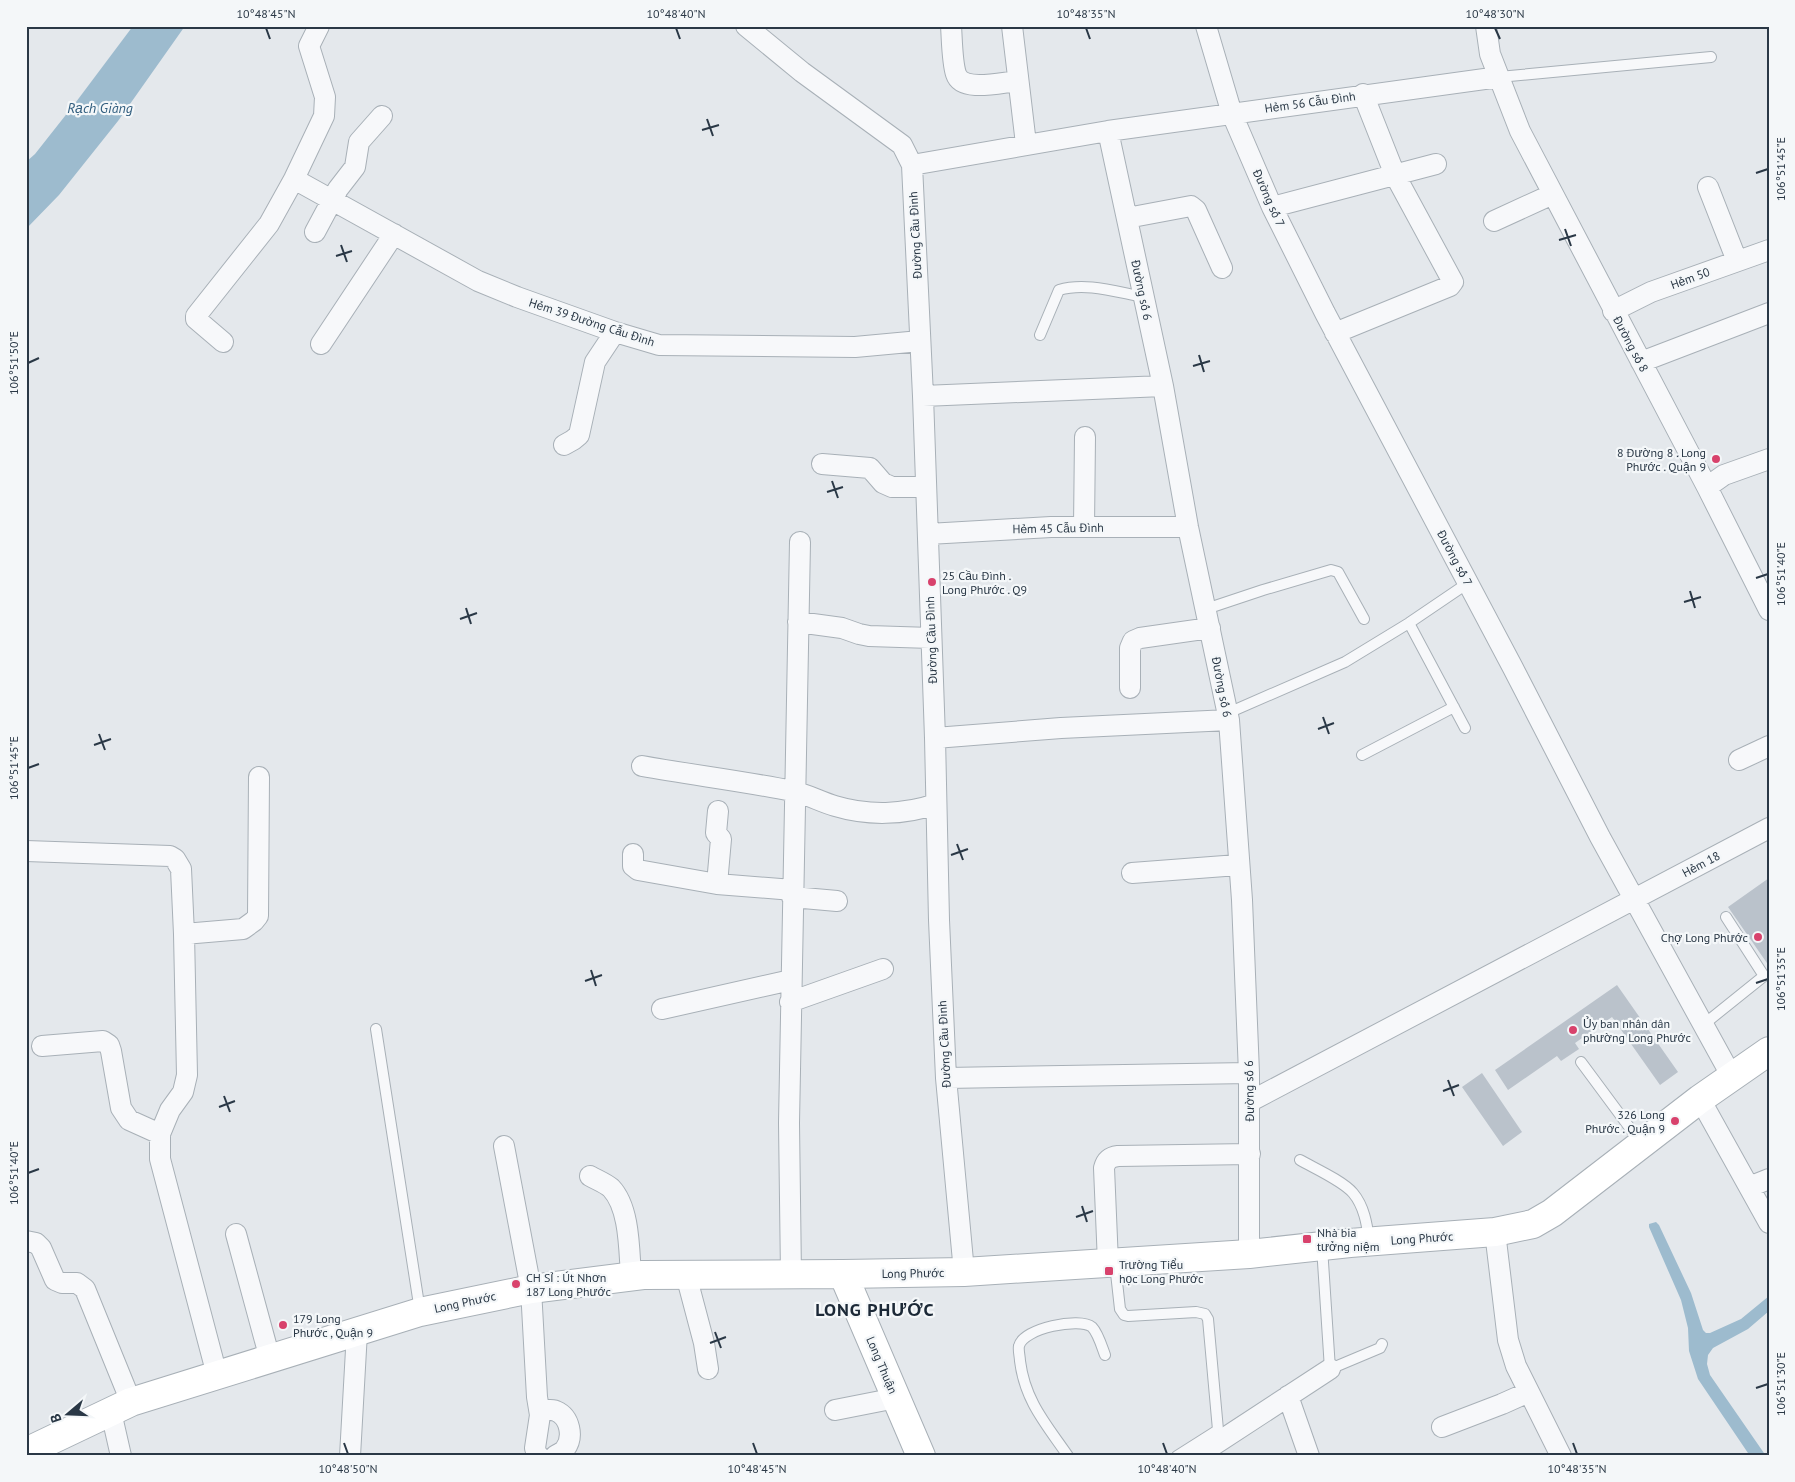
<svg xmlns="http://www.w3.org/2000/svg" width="1795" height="1482" font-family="'PT Sans',sans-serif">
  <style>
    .water { fill: #9dbbce }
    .building { fill: #bac2cb }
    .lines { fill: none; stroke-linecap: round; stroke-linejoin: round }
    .lane-casing { stroke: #a8b0b7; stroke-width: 12 }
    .street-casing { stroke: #a8b0b7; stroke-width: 22 }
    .secondary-casing { stroke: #a8b0b7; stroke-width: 30 }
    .lane { stroke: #f7f8fa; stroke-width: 10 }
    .street { stroke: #f7f8fa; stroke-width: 20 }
    .secondary { stroke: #fff; stroke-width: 28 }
    .ticks { fill: none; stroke: #2a3846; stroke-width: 2 }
    .poi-dot { fill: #d8426c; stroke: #f4f7f9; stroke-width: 2 }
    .labels { text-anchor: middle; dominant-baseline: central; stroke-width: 4.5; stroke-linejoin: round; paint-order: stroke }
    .street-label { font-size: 12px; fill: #2a3846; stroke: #f4f7f9 }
    .poi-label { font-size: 12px; fill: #2a3846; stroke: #f4f7f9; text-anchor: start }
    .water-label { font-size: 14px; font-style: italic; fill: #305d7e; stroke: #f4f7f9 }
    .district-label { font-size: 18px; font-weight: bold; letter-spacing: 1px; fill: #1c2937; stroke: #f4f7f9 }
    .neatline { fill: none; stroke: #2a3846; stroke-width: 2 }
    .ticks-label { font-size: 12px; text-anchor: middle; fill: #2a3846 }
  </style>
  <rect width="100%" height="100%" fill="#e4e8ec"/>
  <path class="water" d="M 133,26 L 185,26 L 118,121 L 59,195 L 26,229 L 26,162 L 35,154 L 76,102 Z
    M 1656,1222 L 1659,1225 L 1691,1293 L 1703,1330 L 1706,1333 L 1710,1333 L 1741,1319 L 1769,1296 L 1769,1311 L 1748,1329 L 1713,1348 L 1708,1355 L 1707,1364 L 1710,1375 L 1766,1456 L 1750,1456 L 1698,1379 L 1689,1351 L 1688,1328 L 1681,1300 L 1649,1227 L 1649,1224 Z"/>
  <path class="building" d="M 1769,878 L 1769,966 L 1728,907 Z
    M 1617,985 L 1678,1072 L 1660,1085 L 1612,1017 L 1575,1043 L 1579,1049 L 1561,1061 L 1557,1056 L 1508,1090 L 1495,1070 Z
    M 1482,1073 L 1522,1132 L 1503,1146 L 1462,1087 Z"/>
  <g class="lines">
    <g class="lane-casing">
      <path id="lane" d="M 1499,77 L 1711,57
        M 1040,335 L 1059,290 C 1086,282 1116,292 1144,297
        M 1206,609 L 1263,590 L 1331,570 L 1338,572 L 1364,619
        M 1409,623 L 1465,728
        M 1228,713 L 1345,662 L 1409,623 L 1468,583
        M 1362,755 L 1454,707
        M 1703,1025 L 1764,976 L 1726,917
        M 376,1029 L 420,1311
        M 1581,1062 L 1641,1143
        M 1300,1160 C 1314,1168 1343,1181 1353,1193 C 1364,1206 1367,1224 1369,1240
        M 1322,1247 L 1330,1369 L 1380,1348 L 1382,1344
        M 1115,1264 L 1120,1309 L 1124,1315 L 1128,1316 L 1196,1312 L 1205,1314 L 1208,1319 L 1218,1430 L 1177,1456
        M 1068,1456 C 1046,1424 1025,1401 1020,1361 C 1020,1357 1018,1350 1019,1346 C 1023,1328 1080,1317 1092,1327 C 1098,1333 1102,1347 1105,1355"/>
    </g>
    <g class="street-casing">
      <path id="street" d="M 746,26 L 802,72 L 902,145 L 912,165 L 923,396 L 935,738 L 939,920 L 946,1078 L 964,1272
        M 951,26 C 952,39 952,62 956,74 C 962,93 1002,82 1018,81
        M 1012,26 L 1026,144
        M 1206,26 L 1232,114 L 1272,207 L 1325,313 L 1513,668 L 1600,837 L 1732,1077
        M 1486,26 L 1490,54 L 1520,131 L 1707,487 L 1769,610
        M 1108,131 L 1163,386 L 1188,527 L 1229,720 L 1242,900 L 1249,1073 L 1249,1254
        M 912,165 L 1108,131 L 1499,77
        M 294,179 L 478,281 L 517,297 L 615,332 L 659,345 L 855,347 L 920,341
        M 1708,187 L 1737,261
        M 1272,207 L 1436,164
        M 1127,218 L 1191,206 L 1196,210 L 1222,268
        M 1494,221 L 1553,194
        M 315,232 L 338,189 L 355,167 L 359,142 L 382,116
        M 1613,311 L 1651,292 L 1769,250
        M 1335,333 L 1450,286 L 1453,282 L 1395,175 L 1363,94
        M 223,342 L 196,319 L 196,316 L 269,224 L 294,179 L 324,116 L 325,97 L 309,46 L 319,26
        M 321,344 L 394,234
        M 1641,362 L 1769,313
        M 923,396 L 1163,386
        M 564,445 L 573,440 L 579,435 L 595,362 L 615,332
        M 822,464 L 870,468 L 883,483 L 892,487 L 926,487
        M 1707,487 L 1724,475 L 1769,459
        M 1084,527 L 1085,437
        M 928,534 L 1051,527 L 1188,527
        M 798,622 L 842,628 L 859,634 L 869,636 L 931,638
        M 1130,688 L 1130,648 L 1133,641 L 1140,638 L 1210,628
        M 935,738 L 1061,728 L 1229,720
        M 1739,760 L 1769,746
        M 642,766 C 692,775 743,781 792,791 C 807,794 821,802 835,806 C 868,816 904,815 936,804
        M 26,851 L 170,856 L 175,859 L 181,869 L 184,934 L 187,1075 L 183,1092 L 170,1110 L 160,1134 L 160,1159 L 217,1375
        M 633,854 L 633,866 L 638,870 L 717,884 L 793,890
        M 1132,873 L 1238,865
        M 717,884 L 721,839 L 716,833 L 718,811
        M 792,897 L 837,901
        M 184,934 L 243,929 L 254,921 L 258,916 L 259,777
        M 790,1002 L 883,969
        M 662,1009 L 791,980
        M 42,1046 L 103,1041 L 109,1045 L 111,1051 L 121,1108 L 129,1120 L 160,1134
        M 946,1078 L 1249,1073
        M 1700,1099 L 1769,1223
        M 1249,1102 L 1769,828
        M 504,1146 L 531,1289 L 537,1397 L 540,1415 L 535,1448 L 537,1455 L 539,1456
        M 590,1176 C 597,1180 605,1183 611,1188 C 630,1208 629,1250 631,1276
        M 1749,1187 L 1769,1179
        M 1495,1232 L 1508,1340 L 1516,1366 L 1561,1456
        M 236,1234 L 270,1359
        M 26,1241 L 36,1243 L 41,1248 L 55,1280 L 62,1283 L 77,1283 L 85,1289 L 131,1402
        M 1108,1263 L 1104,1168 C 1106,1160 1110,1157 1118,1156 L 1250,1154
        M 686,1275 L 704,1343 L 708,1369
        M 791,1275 L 789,1123 L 800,542
        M 1288,1396 L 1309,1456
        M 540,1410 C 544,1410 551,1409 556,1411 C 570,1417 574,1437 565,1449 C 563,1452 558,1454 555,1456
        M 835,1410 L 896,1398
        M 111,1412 L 121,1456
        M 1442,1427 L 1502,1404 L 1529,1392
        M 350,1456 L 357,1332
        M 1197,1456 L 1330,1369"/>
    </g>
    <g class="secondary-casing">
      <path id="secondary" d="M 843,1274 L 921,1456
        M 26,1452 L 131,1402 L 420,1312 L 531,1289 L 643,1275 L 843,1274 L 964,1272 L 1249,1254 L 1350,1243 L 1495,1232 L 1533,1224 L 1552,1213 L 1700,1099 L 1769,1051"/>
    </g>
    <use href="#lane" class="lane"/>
    <use href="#street" class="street"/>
    <use href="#secondary" class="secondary"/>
  </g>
  <path class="ticks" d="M 266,28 L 270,39M 676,28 L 680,39M 1086,28 L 1090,39M 1495,28 L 1500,39M 707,119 L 713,136M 702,130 L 719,125M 1756,173 L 1768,169M 1565,229 L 1571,246M 1559,240 L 1576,235M 341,245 L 347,262M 336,256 L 352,251M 1199,355 L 1204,372M 28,363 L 39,358M 1193,366 L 1210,361M 832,481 L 838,498M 827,492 L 843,487M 1756,578 L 1768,574M 1690,591 L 1695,608M 1684,602 L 1701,597M 466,608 L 471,624M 460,619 L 477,613M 1323,717 L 1329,734M 1318,729 L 1334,723M 99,734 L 105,750M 94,745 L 111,739M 28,768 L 39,764M 957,844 L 963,860M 951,855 L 968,849M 591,970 L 596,986M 585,981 L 602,975M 1756,983 L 1768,979M 1448,1080 L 1454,1096M 1443,1091 L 1459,1085M 224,1096 L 230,1112M 219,1107 L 235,1101M 28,1173 L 39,1169M 1082,1206 L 1087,1222M 1076,1217 L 1093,1211M 715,1332 L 721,1348M 710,1343 L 726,1337M 1756,1388 L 1768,1384M 344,1443 L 348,1454M 753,1443 L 757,1454M 1163,1443 L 1167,1454M 1573,1443 L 1577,1454"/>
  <g class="poi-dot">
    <circle cx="1716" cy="459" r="5"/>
    <circle cx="932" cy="582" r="5"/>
    <circle cx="1758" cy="937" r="5"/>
    <circle cx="1573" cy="1030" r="5"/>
    <circle cx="1675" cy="1121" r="5"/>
    <rect x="1302" y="1234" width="10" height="10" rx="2.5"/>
    <rect x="1104" y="1266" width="10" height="10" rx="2.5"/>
    <circle cx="516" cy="1284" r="5"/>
    <circle cx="283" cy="1325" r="5"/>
  </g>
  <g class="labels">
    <g class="street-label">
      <text transform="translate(1310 102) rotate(-8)">Hẻm 56 Cẫu Đình</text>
      <text transform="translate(1269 198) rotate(66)">Đường số 7</text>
      <text transform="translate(915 235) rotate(-93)">Đường Cầu Đình</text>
      <text transform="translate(1690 278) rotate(-20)">Hẻm 50</text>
      <text transform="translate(1142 290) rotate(78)">Đường số 6</text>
      <text transform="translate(592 322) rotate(18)">Hẻm 39 Đường Cẫu Đình</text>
      <text transform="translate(1631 344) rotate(62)">Đường số 8</text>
      <text transform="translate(1058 528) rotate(-1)">Hẻm 45 Cẫu Đình</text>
      <text transform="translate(1455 558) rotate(62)">Đường số 7</text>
      <text transform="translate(931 640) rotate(-92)">Đường Cầu Đình</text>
      <text transform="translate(1222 687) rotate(79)">Đường số 6</text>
      <text transform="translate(1701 864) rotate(-28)">Hẻm 18</text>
      <text transform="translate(944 1044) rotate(-93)">Đường Cầu Đình</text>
      <text transform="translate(1249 1091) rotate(-91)">Đường số 6</text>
      <text transform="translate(1422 1238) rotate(-4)">Long Phước</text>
      <text transform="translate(913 1273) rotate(-1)">Long Phước</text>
      <text transform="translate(465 1302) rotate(-12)">Long Phước</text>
      <text transform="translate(882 1365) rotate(67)">Long Thuận</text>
    </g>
    <g class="poi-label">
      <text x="1706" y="452" text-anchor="end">8 Đường 8 . Long<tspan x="1706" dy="14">Phước . Quận 9</tspan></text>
      <text x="942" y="575">25 Cầu Đình .<tspan x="942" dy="14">Long Phước . Q9</tspan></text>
      <text x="1748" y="937" text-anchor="end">Chợ Long Phước</text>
      <text x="1583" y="1023">Ủy ban nhân dân<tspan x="1583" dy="14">phường Long Phước</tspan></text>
      <text x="1665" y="1114" text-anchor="end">326 Long<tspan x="1665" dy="14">Phước . Quận 9</tspan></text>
      <text x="1317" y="1232">Nhà bia<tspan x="1317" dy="14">tưởng niệm</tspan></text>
      <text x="1119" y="1264">Trường Tiểu<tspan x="1119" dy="14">học Long Phước</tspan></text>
      <text x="526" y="1277">CH Sỉ : Út Nhơn<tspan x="526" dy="14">187 Long Phước</tspan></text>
      <text x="293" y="1318">179 Long<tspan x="293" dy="14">Phước , Quận 9</tspan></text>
    </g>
    <g class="water-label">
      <text x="100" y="108">Rạch Giàng</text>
    </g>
    <g class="district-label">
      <text x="875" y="1309">LONG PHƯỚC</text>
    </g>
  </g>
  <rect width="1795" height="1482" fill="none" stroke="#f4f7f9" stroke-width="55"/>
  <g transform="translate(68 1414) rotate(251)" stroke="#f4f7f9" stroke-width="4" paint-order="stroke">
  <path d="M0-4L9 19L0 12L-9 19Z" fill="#2a3846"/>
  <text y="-8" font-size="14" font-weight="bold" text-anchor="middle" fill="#2a3846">B</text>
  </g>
  <rect x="28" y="28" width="1740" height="1426" class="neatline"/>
  <g class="ticks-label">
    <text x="266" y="18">10°48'45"N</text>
    <text x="676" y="18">10°48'40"N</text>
    <text x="1086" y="18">10°48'35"N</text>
    <text x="1495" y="18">10°48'30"N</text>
    <text transform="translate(1781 169) rotate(-90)" y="4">106°51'45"E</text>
    <text transform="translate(14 363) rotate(-90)" y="4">106°51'50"E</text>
    <text transform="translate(1781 574) rotate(-90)" y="4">106°51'40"E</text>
    <text transform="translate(14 768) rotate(-90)" y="4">106°51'45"E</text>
    <text transform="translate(1781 979) rotate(-90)" y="4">106°51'35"E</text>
    <text transform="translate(14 1173) rotate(-90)" y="4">106°51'40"E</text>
    <text transform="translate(1781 1384) rotate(-90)" y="4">106°51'30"E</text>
    <text x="348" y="1473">10°48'50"N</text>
    <text x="757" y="1473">10°48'45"N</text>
    <text x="1167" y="1473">10°48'40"N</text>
    <text x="1577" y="1473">10°48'35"N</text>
  </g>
</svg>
